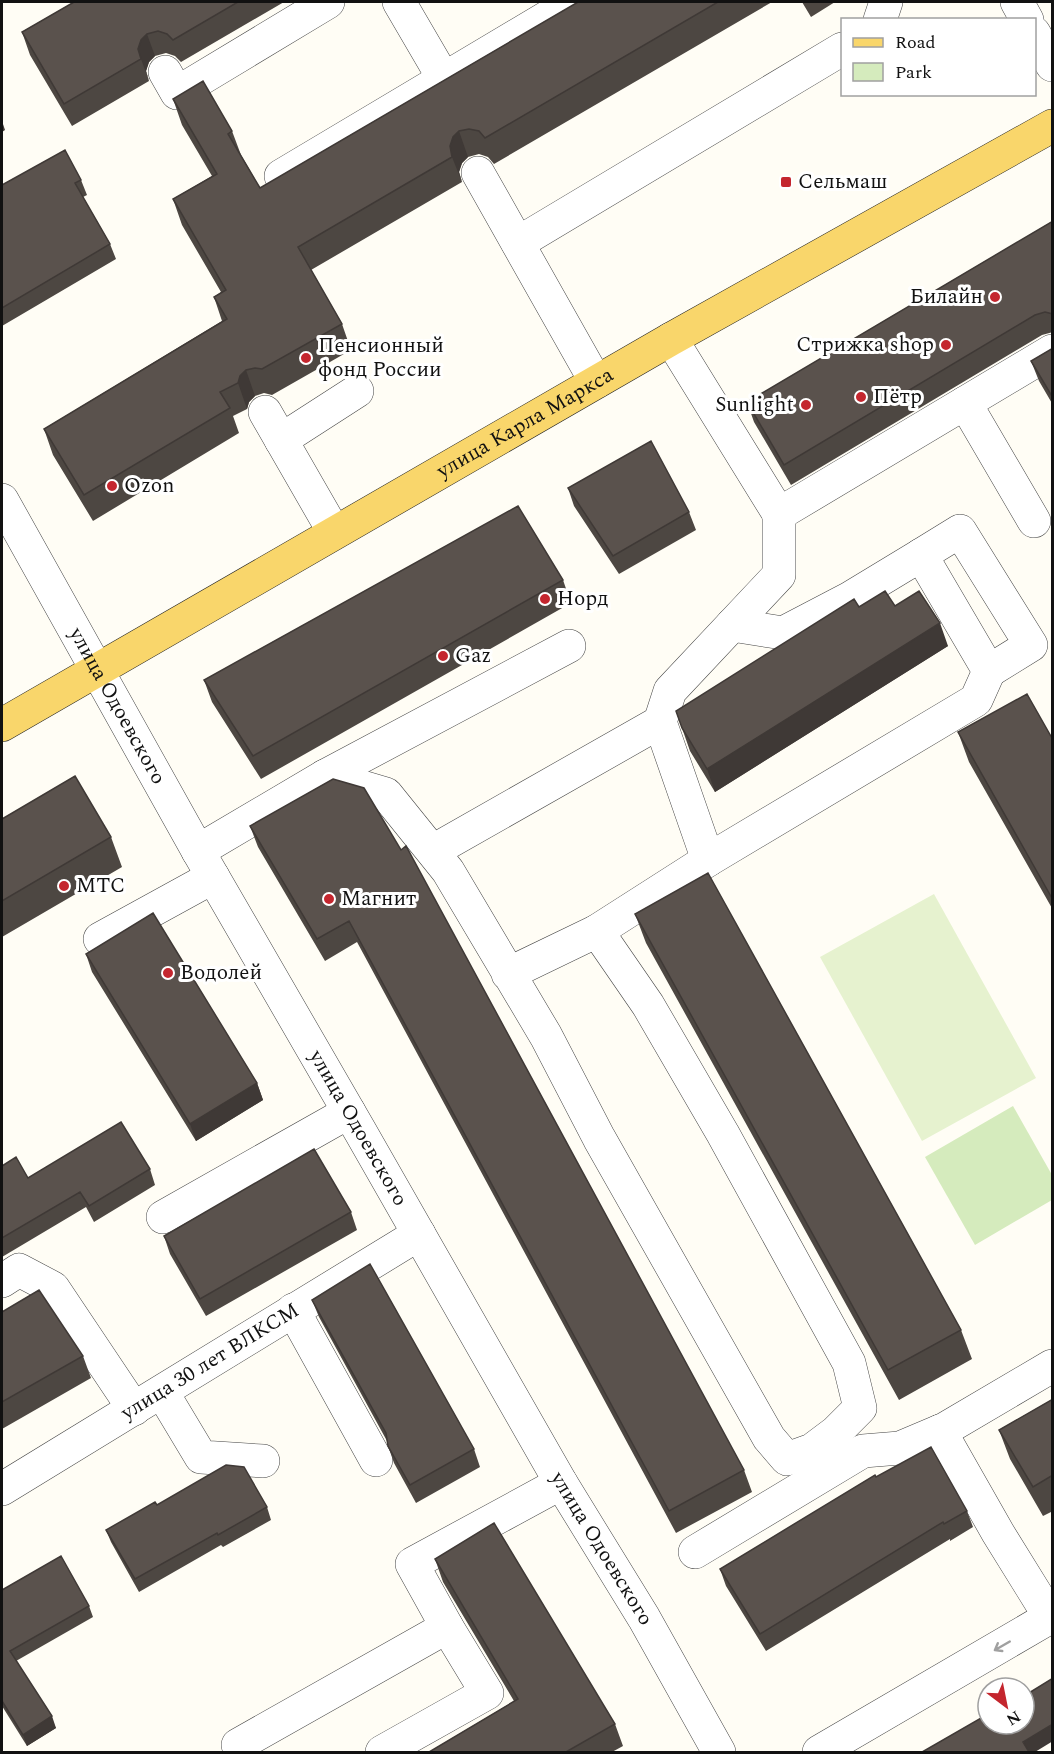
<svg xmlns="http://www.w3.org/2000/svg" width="1054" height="1754" font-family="Spectral,serif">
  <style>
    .green { fill: #d5ebbd }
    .pitch { fill: #e6f2cf }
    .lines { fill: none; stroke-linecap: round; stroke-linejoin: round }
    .minor-casing { stroke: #444; stroke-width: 34 }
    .major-casing { stroke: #222; stroke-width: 34 }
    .minor { stroke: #fff; stroke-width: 33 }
    .major { stroke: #f9d66b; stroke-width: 33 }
    .wall { fill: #4d4742 }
    .shaded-wall { fill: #3f3936 }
    .building { fill: #5a524d; stroke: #3f3936; stroke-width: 1.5 }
    .oneway { stroke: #a0a0a0 }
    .poi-dot { fill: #c4262e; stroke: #fff; stroke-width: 2 }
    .labels { text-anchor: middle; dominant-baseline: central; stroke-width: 6; stroke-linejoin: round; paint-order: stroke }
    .poi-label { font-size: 21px; fill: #111; stroke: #fff; text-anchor: start }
    .street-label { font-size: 21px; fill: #111; stroke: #fff }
  </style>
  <rect width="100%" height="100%" fill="#fffdf5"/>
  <path class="green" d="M 1013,1106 L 1052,1175 L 1052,1200 L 975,1245 L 925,1157 Z"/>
  <path class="pitch" d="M 934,894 L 1036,1078 L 922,1141 L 820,957 Z"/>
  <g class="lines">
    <g class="minor-casing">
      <g id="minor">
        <path d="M 399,2 L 444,79"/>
        <path d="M 1017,2 L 1027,20"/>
        <path d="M 880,20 L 886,2"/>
        <path d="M 1034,33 L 1052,65"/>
        <path d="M 165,72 L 177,93 L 328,2"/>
        <path d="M 478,173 L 596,382"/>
        <path d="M 281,176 L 573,2"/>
        <path d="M 518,243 L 842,49"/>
        <path d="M 671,339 L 779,514 L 1052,351"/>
        <path d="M 965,403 L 1034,521"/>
        <path d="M 265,412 L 334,532"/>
        <path d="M 281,440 L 357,391"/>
        <path id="s1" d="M 2,500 L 198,851 L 360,1131 L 561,1483 L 644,1618 L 719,1752"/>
        <path d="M 921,555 L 960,531 L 1031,645 L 989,671"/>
        <path d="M 325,776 L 569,646"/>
        <path d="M 198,851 L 325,776 L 386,794 L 448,871 L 546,1036 L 599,1138 L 769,1438 L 787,1459 L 812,1450 L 836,1432 L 860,1408 L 849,1363 L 723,1134 L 648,1005 L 597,931 L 508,974"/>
        <path d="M 433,851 L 660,722"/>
        <path d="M 708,860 L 976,700 L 989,671 L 921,555 L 850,598 L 783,633 L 732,625"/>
        <path d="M 597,931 L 708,860 L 660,722 L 670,691 L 779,575 L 779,514"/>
        <path d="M 100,939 L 213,877"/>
        <path d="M 163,1217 L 349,1112"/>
        <path d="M 2,1281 L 19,1270 L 53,1288 L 134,1409"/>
        <path d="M 293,1310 L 376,1460"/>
        <path d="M 162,1392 L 201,1457 L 263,1461"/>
        <path d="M 940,1431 L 998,1533 L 1050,1617"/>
        <path id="s2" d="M 2,1489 L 419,1234"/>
        <path d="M 695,1552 L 863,1451 L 900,1448 L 945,1429 L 1052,1366"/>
        <path d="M 238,1745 L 447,1627"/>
        <path d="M 382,1752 L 487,1693 L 447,1627 L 412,1564 L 561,1483"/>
        <path d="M 819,1752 L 1052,1616"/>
      </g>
    </g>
    <g class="major-casing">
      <g id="major">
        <path id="s3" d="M 2,725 L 671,339 L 1052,126"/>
      </g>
    </g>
    <use href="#minor" class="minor"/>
    <use href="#major" class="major"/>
  </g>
  <path class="wall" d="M 74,2 L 284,2 L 181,62 L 175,56 L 166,53 L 155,56 L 149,62 L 146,71 L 149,81 L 72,126 L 30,55 L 22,32 Z
    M 578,2 L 772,2 L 494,164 L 488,157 L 479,154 L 468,157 L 462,163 L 459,172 L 462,182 L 311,270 L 342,324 L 351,350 L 272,395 L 264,393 L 255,396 L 249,402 L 247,409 L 233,416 L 239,433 L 93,521 L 53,455 L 44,429 L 222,321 L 214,297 L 221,292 L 182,225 L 173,199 L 212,176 L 182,125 L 173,99 L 232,131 L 241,155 L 260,188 Z
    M 802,2 L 835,2 L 811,17 Z
    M 81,180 L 87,195 L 83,197 L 110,244 L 116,259 L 2,326 L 2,185 Z
    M 1053,221 L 1053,332 L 1042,335 L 791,485 L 754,422 L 747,402 Z
    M 1053,348 L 1053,405 L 1039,381 L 1031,361 Z
    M 568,488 L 689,512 L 696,530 L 619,574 L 574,506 Z
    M 563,580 L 571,603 L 261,779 L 212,702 L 204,680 Z
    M 895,606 L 948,646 L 715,792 L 690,751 L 676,711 L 859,607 Z
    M 958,732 L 1053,740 L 1053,910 L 969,762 Z
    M 333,779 L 744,1470 L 752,1492 L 676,1533 L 357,942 L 325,961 L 258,847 L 250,826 Z
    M 2,819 L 111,837 L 122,867 L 2,937 Z
    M 635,914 L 961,1330 L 972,1359 L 899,1400 L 646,943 Z
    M 86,954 L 257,1083 L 263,1100 L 196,1141 L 92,972 Z
    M 2,1166 L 28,1178 L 150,1169 L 155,1185 L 94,1222 L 86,1207 L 2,1257 Z
    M 351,1212 L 357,1230 L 206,1316 L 170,1254 L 164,1236 Z
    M 312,1300 L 474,1449 L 480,1467 L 416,1503 L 394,1463 L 388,1446 L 387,1441 L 319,1317 Z
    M 2,1312 L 83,1356 L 91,1378 L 2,1429 Z
    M 1053,1399 L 1053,1511 L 1043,1516 L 1010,1459 L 999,1430 Z
    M 876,1477 L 967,1511 L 973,1527 L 950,1541 L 950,1539 L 766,1651 L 726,1586 L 720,1569 Z
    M 157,1505 L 267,1507 L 271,1520 L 223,1547 L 221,1545 L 139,1592 L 111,1542 L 106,1530 Z
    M 435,1559 L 615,1724 L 623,1746 L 612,1752 L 429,1752 L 514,1701 L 443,1582 Z
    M 2,1590 L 89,1606 L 93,1617 L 16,1661 L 56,1728 L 27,1746 L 2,1706 Z"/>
  <path class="shaded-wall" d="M 147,34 L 155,56 L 149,62 L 146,71 L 149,81 L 141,59 L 138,49 L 141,40 Z
    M 2,121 L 5,130 L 2,132 Z
    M 459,131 L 468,157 L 462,163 L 459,172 L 462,182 L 452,157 L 450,146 L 453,137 Z
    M 246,370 L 255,396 L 249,402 L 247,409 L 238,383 L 240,376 Z
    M 940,623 L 948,646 L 715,792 L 707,769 Z
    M 257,1083 L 263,1100 L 196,1141 L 190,1124 Z
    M 52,1716 L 56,1728 L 27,1746 L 23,1735 Z
    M 1053,1724 L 1053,1741 L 1035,1752 L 1027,1752 L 1023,1742 Z"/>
  <path class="building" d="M 74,2 L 238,2 L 173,40 L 167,34 L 158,31 L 147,34 L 141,40 L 138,49 L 141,59 L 64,104 L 22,32 Z
    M 578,2 L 718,2 L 485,138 L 479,131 L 469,129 L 459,131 L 453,137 L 450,146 L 452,157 L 298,247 L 342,324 L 262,369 L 255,368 L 246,370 L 240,376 L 238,383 L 220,392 L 230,408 L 84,495 L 44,429 L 227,319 L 214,297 L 226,290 L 173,199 L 217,174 L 173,99 L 203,81 L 232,131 L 228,134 L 260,188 Z
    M 65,150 L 81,180 L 75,183 L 110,244 L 2,308 L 2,185 Z
    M 1053,221 L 1053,314 L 1045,312 L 1035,315 L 784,465 L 747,402 Z
    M 1053,348 L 1053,398 L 1031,361 Z
    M 651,441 L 689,512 L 613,556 L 568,488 Z
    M 518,506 L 563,580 L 253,756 L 204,680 Z
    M 885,591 L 895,606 L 919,591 L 940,623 L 707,769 L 682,728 L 676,711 L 854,599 L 859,607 Z
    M 1027,694 L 1053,740 L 1053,900 L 958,732 Z
    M 75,776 L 111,837 L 2,901 L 2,819 Z
    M 333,779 L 364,788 L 401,850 L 406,846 L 744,1470 L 669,1511 L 349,921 L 317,939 L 250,826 Z
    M 708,873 L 961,1330 L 888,1370 L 635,914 Z
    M 153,913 L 257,1083 L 190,1124 L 86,954 Z
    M 121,1122 L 150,1169 L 89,1206 L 80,1192 L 2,1238 L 2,1166 L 16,1157 L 28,1178 Z
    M 314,1149 L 351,1212 L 200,1299 L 164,1236 Z
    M 370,1264 L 474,1449 L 410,1485 L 388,1446 L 386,1433 L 312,1300 Z
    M 39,1290 L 83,1356 L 2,1402 L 2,1312 Z
    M 1053,1399 L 1053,1475 L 1033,1487 L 999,1430 Z
    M 931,1447 L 967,1511 L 944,1524 L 943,1522 L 760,1634 L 720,1569 L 875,1475 L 876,1477 Z
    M 226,1465 L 244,1467 L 267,1507 L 218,1535 L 217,1533 L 135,1579 L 106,1530 L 155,1502 L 157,1505 Z
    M 494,1523 L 615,1724 L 566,1752 L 429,1752 L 518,1699 L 435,1559 Z
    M 61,1556 L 89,1606 L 10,1651 L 52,1716 L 23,1735 L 2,1701 L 2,1590 Z
    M 1053,1678 L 1053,1724 L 1023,1742 L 1029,1752 L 922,1752 L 988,1714 L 988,1724 L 1024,1724 L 1024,1696 Z"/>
  <defs><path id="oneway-shaft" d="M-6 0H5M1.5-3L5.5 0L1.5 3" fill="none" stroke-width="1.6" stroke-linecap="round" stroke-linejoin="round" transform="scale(1.5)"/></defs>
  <use class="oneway" href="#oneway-shaft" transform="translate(1002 1646) rotate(150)"/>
  <g class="poi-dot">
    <rect x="780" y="176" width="12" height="12" rx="3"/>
    <circle cx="995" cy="297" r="6"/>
    <circle cx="946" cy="345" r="6"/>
    <circle cx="306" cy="358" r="6"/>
    <circle cx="861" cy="397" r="6"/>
    <circle cx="806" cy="405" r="6"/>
    <circle cx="112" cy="486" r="6"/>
    <circle cx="545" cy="599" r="6"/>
    <circle cx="443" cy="656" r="6"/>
    <circle cx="64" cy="886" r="6"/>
    <circle cx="329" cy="899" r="6"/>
    <circle cx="168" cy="973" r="6"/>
  </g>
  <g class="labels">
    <g class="poi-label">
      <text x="798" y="182">Сельмаш</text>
      <text x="983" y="297" text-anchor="end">Билайн</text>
      <text x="934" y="345" text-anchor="end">Стрижка shop</text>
      <text x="318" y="346">Пенсионный<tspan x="318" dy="24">фонд России</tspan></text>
      <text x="873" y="397">Пётр</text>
      <text x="794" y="405" text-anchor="end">Sunlight</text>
      <text x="124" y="486">Ozon</text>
      <text x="557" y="599">Норд</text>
      <text x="455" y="656">Gaz</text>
      <text x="76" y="886">МТС</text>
      <text x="341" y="899">Магнит</text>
      <text x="180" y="973">Водолей</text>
    </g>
    <g class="street-label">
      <text stroke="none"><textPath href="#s3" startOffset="604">улица Карла Маркса</textPath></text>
      <text stroke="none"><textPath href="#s1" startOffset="236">улица Одоевского</textPath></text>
      <text stroke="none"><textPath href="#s1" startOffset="722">улица Одоевского</textPath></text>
      <text stroke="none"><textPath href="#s2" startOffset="244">улица 30 лет ВЛКСМ</textPath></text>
      <text stroke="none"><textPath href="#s1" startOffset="1208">улица Одоевского</textPath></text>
    </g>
  </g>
  <rect width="1054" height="1754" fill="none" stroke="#111111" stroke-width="6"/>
  <rect x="841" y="18" width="195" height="78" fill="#ffffff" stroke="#a0a0a0" stroke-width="1.5"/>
  <rect x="853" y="38" width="30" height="9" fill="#f9d66b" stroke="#a0a0a0" stroke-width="1.5"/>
  <text x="895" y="48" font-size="18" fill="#111111">Road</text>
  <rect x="853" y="63" width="30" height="18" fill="#d5ebbd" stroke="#a0a0a0" stroke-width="1.5"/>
  <text x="895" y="78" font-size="18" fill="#111111">Park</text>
  <g transform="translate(1006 1706) rotate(148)"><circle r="28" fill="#ffffff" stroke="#a0a0a0" stroke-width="1.5"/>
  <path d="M0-4.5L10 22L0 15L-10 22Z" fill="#c4262e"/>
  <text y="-9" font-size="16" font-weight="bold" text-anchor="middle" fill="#111111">N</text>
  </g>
</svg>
